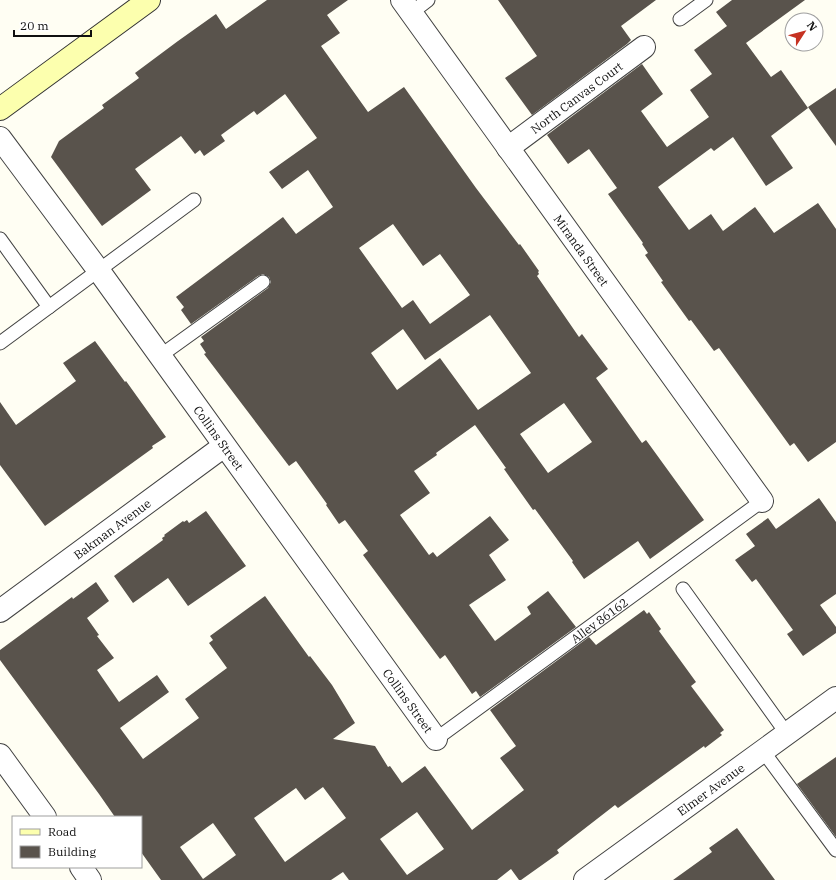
<svg xmlns="http://www.w3.org/2000/svg" width="836" height="880" font-family="'IBM Plex Serif',serif">
  <style>
    .building { fill: #59534c; fill-rule: evenodd }
    .lines { fill: none; stroke-linecap: round; stroke-linejoin: round }
    .lane-casing { stroke: #434343; stroke-width: 15 }
    .street-casing { stroke: #434343; stroke-width: 24 }
    .secondary-casing { stroke: #323232; stroke-width: 24 }
    .lane { stroke: #fff; stroke-width: 13 }
    .street { stroke: #fff; stroke-width: 22 }
    .secondary { stroke: #fcffae; stroke-width: 22 }
    .labels { text-anchor: middle; dominant-baseline: central; stroke-width: 4; stroke-linejoin: round; paint-order: stroke }
    .street-label { font-size: 12px; fill: #101010; stroke: #fff }
  </style>
  <rect width="100%" height="100%" fill="#fffef3"/>
  <path class="building" d="M 267,0 L 348,0 L 327,15 L 340,33 L 321,46 L 368,112 L 404,87 L 476,188 L 519,245 L 520,244 L 539,271 L 538,272 L 539,274 L 537,276 L 579,337 L 582,334 L 608,369 L 596,378 L 642,443 L 646,440 L 704,520 L 650,559 L 638,541 L 584,579 L 572,562 L 573,561 L 535,509 L 533,510 L 504,469 L 506,468 L 475,425 L 436,453 L 437,455 L 414,471 L 430,493 L 400,515 L 429,555 L 433,552 L 437,557 L 490,516 L 509,540 L 489,555 L 506,580 L 469,605 L 495,641 L 531,614 L 527,607 L 548,591 L 576,627 L 480,697 L 476,691 L 472,694 L 445,655 L 440,659 L 363,555 L 368,551 L 345,520 L 339,524 L 326,505 L 327,504 L 296,461 L 289,466 L 204,354 L 206,353 L 200,344 L 204,341 L 201,337 L 268,288 L 271,282 L 269,277 L 263,274 L 258,276 L 191,324 L 181,310 L 184,307 L 176,297 L 283,217 L 296,234 L 333,207 L 308,170 L 282,189 L 269,172 L 317,138 L 285,94 L 257,115 L 254,111 L 221,135 L 225,141 L 204,156 L 200,150 L 195,154 L 181,136 L 135,169 L 151,190 L 102,226 L 51,157 L 59,141 L 104,108 L 102,105 L 139,78 L 135,73 L 178,41 L 216,14 L 226,29 ZM 393,224 L 423,266 L 440,254 L 470,295 L 430,324 L 413,300 L 402,308 L 359,248 ZM 490,315 L 531,373 L 478,410 L 440,358 L 397,390 L 371,353 L 403,329 L 425,360 ZM 564,403 L 592,442 L 548,473 L 520,434 Z
    M 498,0 L 656,0 L 621,26 L 631,40 L 627,44 L 532,115 L 505,78 L 537,56 Z
    M 732,0 L 805,0 L 746,43 L 771,77 L 781,70 L 808,108 L 771,136 L 793,168 L 766,186 L 733,137 L 714,151 L 711,148 L 658,187 L 689,230 L 711,214 L 723,231 L 755,207 L 774,233 L 818,203 L 836,229 L 836,442 L 808,462 L 794,443 L 790,446 L 719,348 L 714,351 L 691,320 L 689,321 L 661,282 L 663,281 L 645,255 L 648,253 L 642,244 L 643,243 L 608,194 L 617,188 L 589,149 L 568,164 L 547,135 L 642,64 L 663,94 L 641,111 L 667,147 L 709,117 L 690,90 L 712,74 L 694,50 L 727,26 L 716,12 Z
    M 836,88 L 836,146 L 808,107 Z
    M 95,341 L 125,382 L 126,381 L 166,437 L 152,446 L 153,448 L 45,526 L 0,465 L 0,402 L 16,425 L 76,381 L 63,363 Z
    M 819,498 L 836,522 L 836,594 L 820,605 L 836,627 L 836,633 L 803,656 L 787,634 L 793,630 L 756,579 L 752,582 L 735,560 L 755,546 L 746,534 L 768,518 L 776,529 Z
    M 206,511 L 246,566 L 188,606 L 168,578 L 133,603 L 114,576 L 163,540 L 162,538 L 165,536 L 164,535 L 183,521 L 184,522 L 187,520 L 189,523 Z
    M 96,582 L 109,601 L 87,618 L 99,635 L 97,636 L 114,658 L 97,670 L 119,702 L 157,675 L 169,692 L 120,728 L 143,759 L 199,718 L 185,699 L 227,668 L 209,643 L 213,640 L 210,636 L 265,596 L 309,657 L 310,656 L 332,685 L 355,723 L 333,739 L 375,746 L 388,767 L 390,766 L 402,783 L 425,766 L 472,830 L 524,790 L 500,758 L 516,746 L 490,710 L 589,637 L 596,645 L 644,610 L 647,614 L 649,612 L 661,629 L 659,631 L 696,682 L 691,686 L 724,730 L 720,733 L 722,735 L 705,748 L 704,746 L 618,808 L 615,805 L 557,850 L 559,853 L 521,880 L 519,880 L 511,869 L 497,880 L 349,880 L 343,872 L 331,880 L 161,880 L 141,852 L 141,817 L 115,817 L 99,794 L 0,660 L 0,650 L 72,597 L 73,599 ZM 323,787 L 346,818 L 285,862 L 254,818 L 296,788 L 305,800 ZM 417,812 L 444,849 L 407,875 L 380,839 ZM 213,823 L 236,855 L 203,879 L 180,847 Z
    M 836,757 L 836,837 L 797,784 Z
    M 737,828 L 775,880 L 673,880 L 712,852 L 709,848 Z"/>
  <g class="lines">
    <g class="lane-casing">
      <g id="lane">
        <path d="M 411,13 L 428,0"/>
        <path d="M 680,19 L 706,0"/>
        <path d="M 0,239 L 49,307"/>
        <path d="M 0,343 L 194,200"/>
        <path d="M 160,356 L 263,282"/>
        <path d="M 683,589 L 787,734"/>
        <path id="s1" d="M 436,739 L 762,501"/>
        <path d="M 763,751 L 836,850"/>
      </g>
    </g>
    <g class="street-casing">
      <g id="street">
        <path id="s2" d="M 402,0 L 762,501"/>
        <path id="s3" d="M 0,138 L 99,271 L 436,739"/>
        <path id="s4" d="M 508,148 L 644,47"/>
        <path id="s5" d="M 0,611 L 224,446"/>
        <path d="M 0,755 L 45,817"/>
        <path d="M 81,867 L 90,880"/>
        <path id="s6" d="M 585,880 L 836,698"/>
      </g>
    </g>
    <g class="secondary-casing">
      <path id="secondary" d="M 0,109 L 149,0"/>
    </g>
    <use href="#lane" class="lane"/>
    <use href="#street" class="street"/>
    <use href="#secondary" class="secondary"/>
  </g>
  <g class="labels">
    <g class="street-label">
      <text stroke="none"><textPath href="#s4" startOffset="85">North Canvas Court</textPath></text>
      <text stroke="none"><textPath href="#s2" startOffset="308">Miranda Street</textPath></text>
      <text stroke="none"><textPath href="#s3" startOffset="371">Collins Street</textPath></text>
      <text stroke="none"><textPath href="#s5" startOffset="139">Bakman Avenue</textPath></text>
      <text stroke="none"><textPath href="#s1" startOffset="202">Alley 86162</textPath></text>
      <text stroke="none"><textPath href="#s3" startOffset="695">Collins Street</textPath></text>
      <text stroke="none"><textPath href="#s6" startOffset="155">Elmer Avenue</textPath></text>
    </g>
  </g>
  <rect x="12" y="816" width="130" height="52" fill="#ffffff" stroke="#9f9f9f"/>
  <rect x="20" y="829" width="20" height="6" fill="#fcffae" stroke="#9f9f9f"/>
  <text x="48" y="836" font-size="12" fill="#101010">Road</text>
  <rect x="20" y="846" width="20" height="12" fill="#59534c" stroke="#9f9f9f"/>
  <text x="48" y="856" font-size="12" fill="#101010">Building</text>
  <g transform="translate(804 32) rotate(54)"><circle r="19" fill="#ffffff" stroke="#9f9f9f"/>
  <path d="M0-3L7 15L0 10L-7 15Z" fill="#c63222"/>
  <text y="-6" font-size="11" font-weight="bold" text-anchor="middle" fill="#101010">N</text>
  </g>
  <path d="M14 30v6h77v-6" fill="none" stroke="#101010" stroke-width="2"/>
  <text x="20" y="30" font-size="12" fill="#101010" stroke="#ffffff" stroke-width="3" paint-order="stroke">20 m</text>
</svg>
